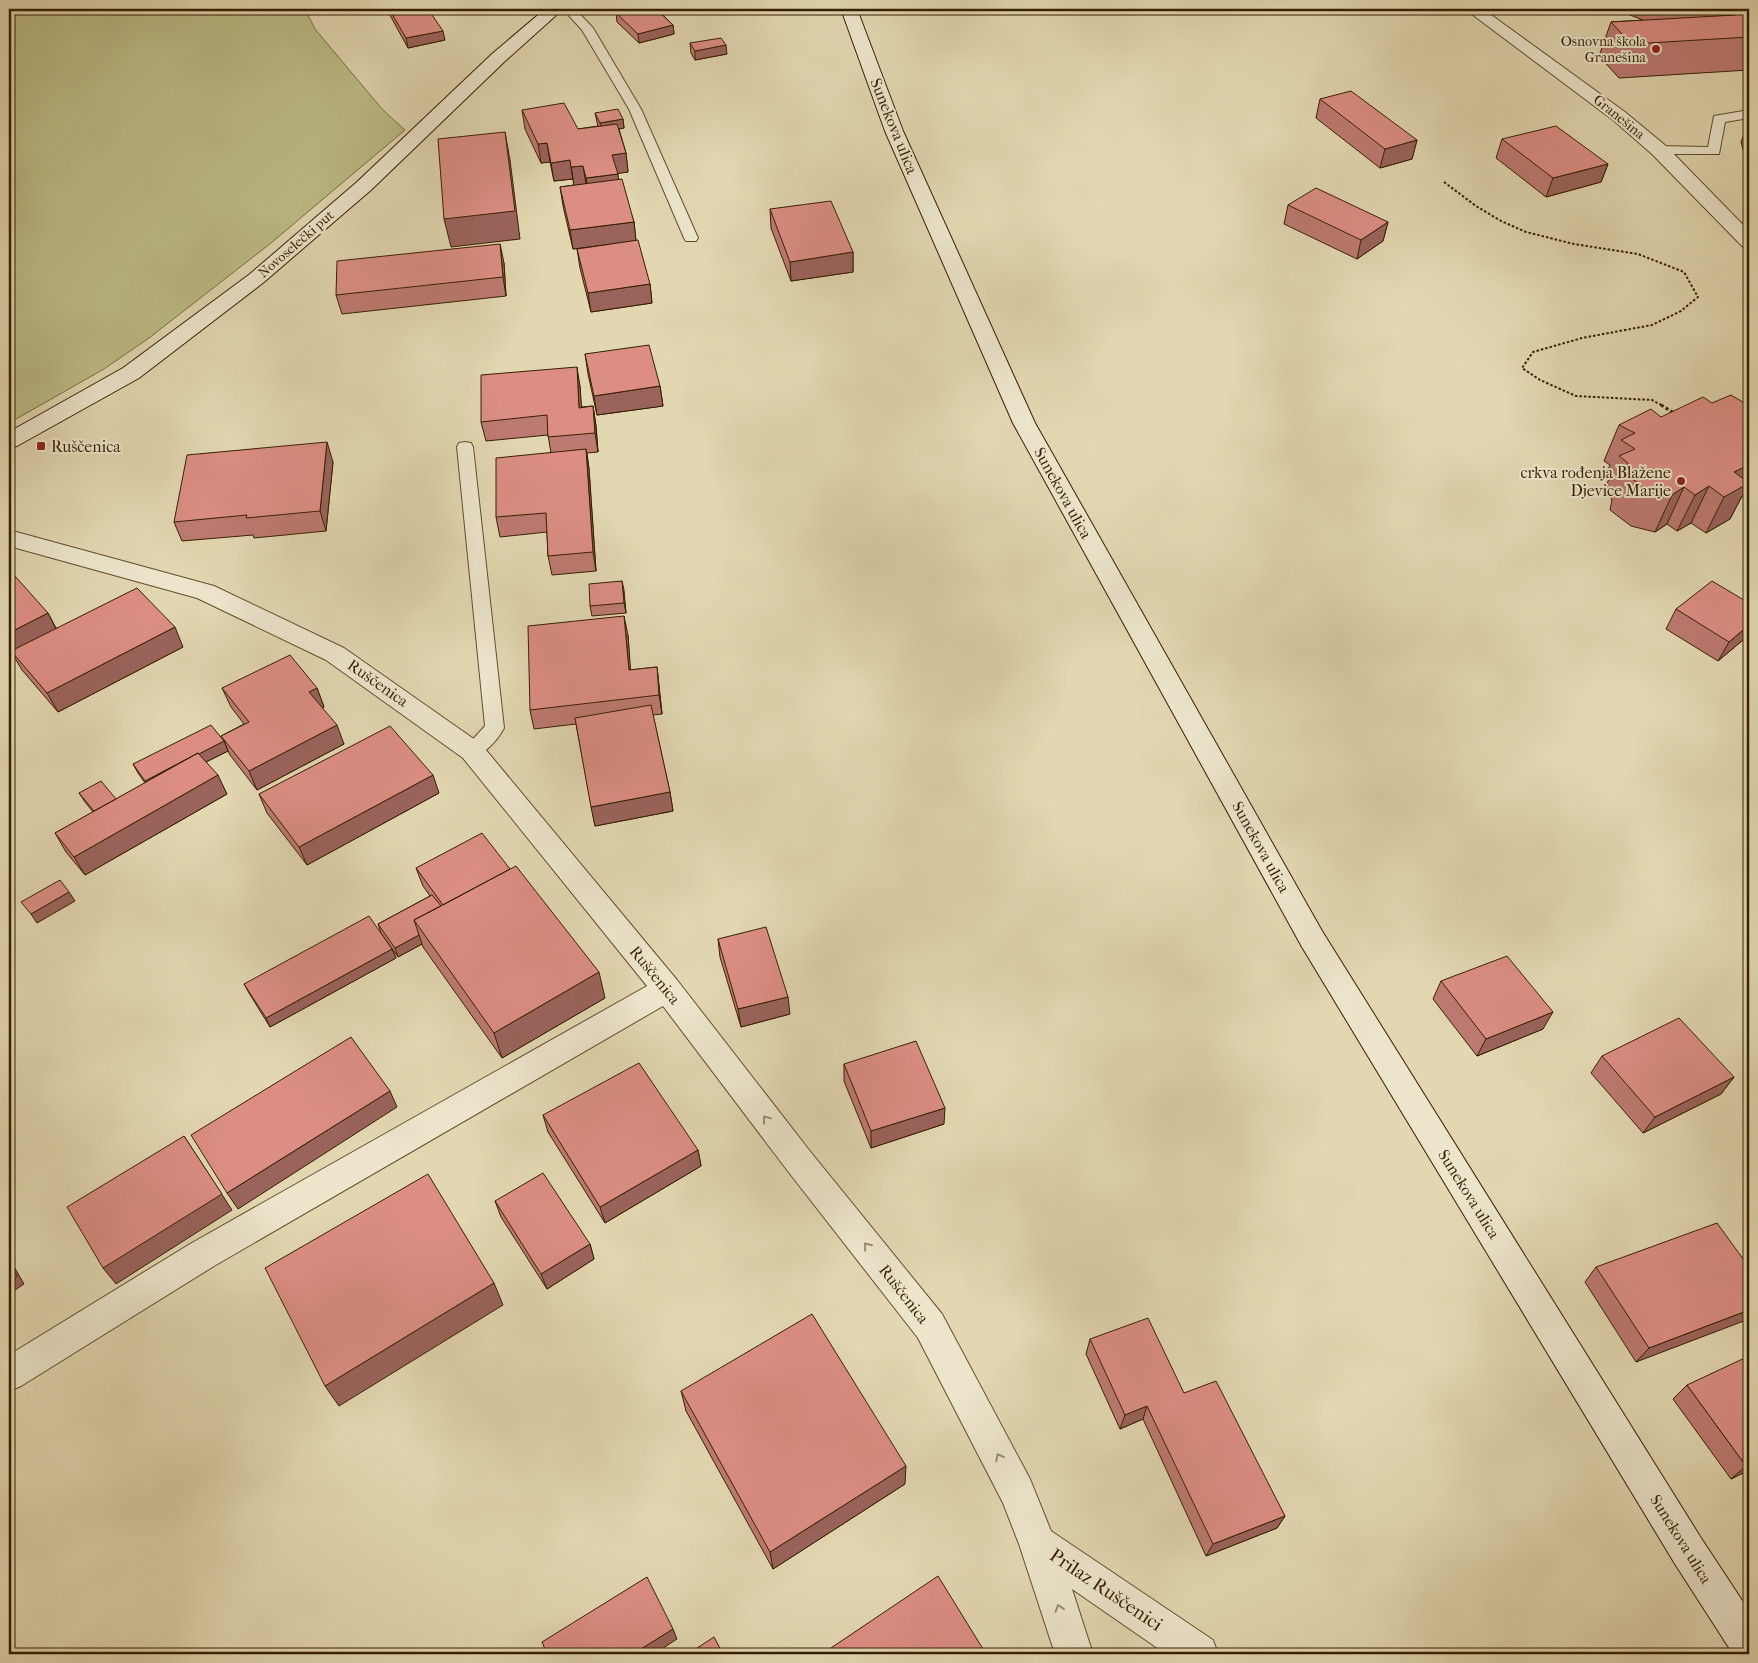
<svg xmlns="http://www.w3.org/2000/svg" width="1758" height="1663" font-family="'IM FELL French Canon',serif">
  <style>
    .green { fill: #bcbc86; stroke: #796e43 }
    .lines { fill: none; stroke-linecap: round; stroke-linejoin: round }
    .lane-casing { stroke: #614d2c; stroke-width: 2 }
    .street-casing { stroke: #614d2c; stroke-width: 2 }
    .secondary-casing { stroke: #361f00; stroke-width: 2 }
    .path-far1 { stroke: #361f00; stroke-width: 2; stroke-dasharray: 2.5 2; stroke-linecap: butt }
    .path { stroke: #361f00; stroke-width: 3; stroke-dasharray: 3 2.5; stroke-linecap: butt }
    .lane { fill: #ece5cc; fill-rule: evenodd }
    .street { fill: #ece5cc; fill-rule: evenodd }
    .secondary { fill: #ece5cc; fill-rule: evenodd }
    .wall { fill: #bd7a72; stroke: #361f00 }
    .shaded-wall { fill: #9a635c; stroke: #361f00 }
    .building { fill: #dc8e84; stroke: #361f00 }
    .oneway { stroke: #9a8c70 }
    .poi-dot { fill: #8f2418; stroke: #ece5cc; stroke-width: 2 }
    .labels { text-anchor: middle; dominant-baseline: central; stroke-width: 4; stroke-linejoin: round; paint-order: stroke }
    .far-poi-label { font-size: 14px; fill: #361f00; stroke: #ece5cc; text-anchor: end }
    .far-street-label { font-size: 14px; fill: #361f00; stroke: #ece5cc }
    .street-label { font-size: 16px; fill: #361f00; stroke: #ece5cc }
    .poi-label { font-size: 16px; fill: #361f00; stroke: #ece5cc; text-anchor: start }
    .near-street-label { font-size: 19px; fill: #361f00; stroke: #ece5cc }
  </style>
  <rect width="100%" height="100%" fill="#e2d7b1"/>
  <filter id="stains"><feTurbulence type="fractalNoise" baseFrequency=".004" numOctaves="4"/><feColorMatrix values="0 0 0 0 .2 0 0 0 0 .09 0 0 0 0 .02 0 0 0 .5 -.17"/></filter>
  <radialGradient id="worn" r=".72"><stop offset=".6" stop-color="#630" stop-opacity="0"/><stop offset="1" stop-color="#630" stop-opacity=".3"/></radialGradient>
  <path class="green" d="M 9,9 L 305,9 L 315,29 L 382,109 L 405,130 L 271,243 L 149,338 L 104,369 L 9,423 Z"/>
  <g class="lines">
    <g class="lane-casing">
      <path id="lane" d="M 563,9 L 575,9 L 593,28 L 641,109 L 698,238 L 696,241 L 686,241 L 684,238 L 629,109 L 582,30 Z
        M 1749,110 L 1749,118 L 1725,122 L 1719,154 L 1659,154 L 1652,150 L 1659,146 L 1708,147 L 1714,116 Z
        M 465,442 L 471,443 L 473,447 L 504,728 C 497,741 480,761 465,756 L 462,751 L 485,726 L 457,447 L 459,443 Z"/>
    </g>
    <g class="street-casing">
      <path id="street" d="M 1465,9 L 1483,9 L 1625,112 L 1666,146 L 1749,231 L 1749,248 L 1742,246 L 1652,154 L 1613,120 Z
        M 9,530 L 214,586 L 344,648 L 481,744 L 677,980 L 809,1150 L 942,1314 L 1030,1479 L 1051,1531 L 1213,1640 L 1218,1654 L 1166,1654 L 1072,1589 L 1093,1654 L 1055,1654 L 1019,1544 L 1003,1503 L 918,1338 L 787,1170 L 663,1006 L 214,1266 L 21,1386 L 9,1391 L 9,1355 L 190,1244 L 647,986 L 463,758 L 326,660 L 197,598 L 9,546 Z"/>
    </g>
    <g class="secondary-casing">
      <path id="secondary" d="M 545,9 L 563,9 L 504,62 L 371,190 L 264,282 L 139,378 L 17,446 L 9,448 L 9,432 L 123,368 L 250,274 L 357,182 L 492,54 Z
        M 841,9 L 857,9 L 903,131 L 1035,423 L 1322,931 L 1701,1538 L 1749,1611 L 1749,1654 L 1733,1654 L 1675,1564 L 1302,947 L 1013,423 L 885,131 Z"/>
    </g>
    <path class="path-far1" d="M 1444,182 L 1476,206 L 1501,221 L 1526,232 L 1574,244 L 1638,254 L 1684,272 L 1698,297 L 1681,311 L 1652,325 L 1582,338 L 1533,352 L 1522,368 L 1540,380 L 1576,396 L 1652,400 L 1663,406"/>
    <path class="path" d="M 1661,405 L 1674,413"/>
    <use href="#lane" class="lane"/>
    <use href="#street" class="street"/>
    <use href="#secondary" class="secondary"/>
  </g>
  <path class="wall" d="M 385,9 L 430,9 L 428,9 L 445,40 L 408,48 L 391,17 Z
    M 633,9 L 674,9 L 660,12 L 673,25 L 674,34 L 639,43 L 617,22 L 616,13 Z
    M 1627,9 L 1749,9 L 1749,70 L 1619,78 L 1599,56 L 1611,22 L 1643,20 L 1625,13 Z
    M 690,43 L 727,54 L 695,60 L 691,53 Z
    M 1320,99 L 1417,140 L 1412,159 L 1380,168 L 1316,118 Z
    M 522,110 L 578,129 L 598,126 L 597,122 L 595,113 L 623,119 L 624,128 L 619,129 L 626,153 L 628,172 L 617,173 L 618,179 L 634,222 L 636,241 L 573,249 L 563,206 L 560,187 L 574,185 L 573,179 L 554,181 L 550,162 L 541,163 L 525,129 Z
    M 1749,122 L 1749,171 L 1741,142 Z
    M 1502,139 L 1608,164 L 1601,182 L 1546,197 L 1496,158 Z
    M 1288,205 L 1388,222 L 1383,241 L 1357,259 L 1284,224 Z
    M 770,209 L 853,252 L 853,272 L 791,281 L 771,228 Z
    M 577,249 L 650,284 L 652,303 L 591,312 L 580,268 Z
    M 504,263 L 506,296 L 342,314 L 336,295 Z
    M 585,354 L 660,386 L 663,406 L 597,415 L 588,374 Z
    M 580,386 L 581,407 L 593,406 L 596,426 L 598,452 L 587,453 L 589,469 L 596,571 L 552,575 L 548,556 L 547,532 L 500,537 L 496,517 L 551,453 L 548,435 L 486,441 L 481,422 Z
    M 1661,417 L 1749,493 L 1742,496 L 1730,519 L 1706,533 L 1691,523 L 1677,531 L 1667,524 L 1655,532 L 1631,526 L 1610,510 L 1612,499 L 1603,492 L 1609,479 L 1605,476 L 1610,465 L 1604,461 L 1619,425 Z
    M 333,462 L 326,531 L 254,538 L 253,535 L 182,541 L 174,522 Z
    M 9,578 L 48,613 L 56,628 L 183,647 L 58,712 L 22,670 L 13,655 L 9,658 Z
    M 622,581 L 626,613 L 592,616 L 590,606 Z
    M 1749,603 L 1749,635 L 1718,661 L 1666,629 L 1676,609 Z
    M 628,635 L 630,670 L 657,667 L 662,714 L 653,715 L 670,792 L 673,811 L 595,826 L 576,724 L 534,729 L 530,710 Z
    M 222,688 L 317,688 L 324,707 L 322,708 L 344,744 L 257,790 L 230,755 L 221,736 L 244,724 L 231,707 Z
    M 224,741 L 228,751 L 206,762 L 227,794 L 85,875 L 66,852 L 55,833 L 93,812 L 85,802 L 79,793 L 116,799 L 145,783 L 138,773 L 133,764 Z
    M 439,793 L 307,865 L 267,813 L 259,794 Z
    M 416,868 L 605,998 L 502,1058 L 423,947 L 422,944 L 398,957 L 381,933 L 378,924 L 430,896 L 423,886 Z
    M 718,939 L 790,1014 L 741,1027 L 720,957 Z
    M 392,949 L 396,958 L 270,1027 L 249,993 L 244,984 Z
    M 1441,981 L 1543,1029 L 1477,1056 L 1433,999 Z
    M 1602,1056 L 1734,1077 L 1721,1094 L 1643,1133 L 1591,1073 Z
    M 844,1064 L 944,1124 L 871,1148 L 844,1081 Z
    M 543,1115 L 698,1150 L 701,1166 L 605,1223 L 548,1132 Z
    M 495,1201 L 590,1244 L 594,1259 L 547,1289 L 501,1217 Z
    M 1596,1267 L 1749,1267 L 1636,1362 L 1585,1282 Z
    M 1090,1339 L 1184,1393 L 1285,1516 L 1277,1528 L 1206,1556 L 1143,1419 L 1120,1429 L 1086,1354 Z
    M 1687,1385 L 1749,1470 L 1731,1479 L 1673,1399 Z
    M 681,1391 L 905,1484 L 773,1569 L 686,1411 Z"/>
  <path class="shaded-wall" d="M 658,9 L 674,9 L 659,13 Z
    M 673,25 L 674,34 L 639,43 L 638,34 Z
    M 443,31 L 445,40 L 408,48 L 406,38 Z
    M 726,45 L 727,54 L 695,60 L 695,51 Z
    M 623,119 L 624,128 L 602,132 L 600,123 Z
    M 505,132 L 510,160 L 520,239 L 451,247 L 444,219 Z
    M 1417,140 L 1412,159 L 1380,168 L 1385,149 Z
    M 547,143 L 550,162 L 541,163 L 538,144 Z
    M 626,153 L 628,172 L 615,174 L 612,155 Z
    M 570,160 L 573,179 L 554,181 L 551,163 Z
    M 1608,164 L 1601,182 L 1546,197 L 1553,178 Z
    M 583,166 L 586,184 L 574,186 L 571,167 Z
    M 618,174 L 620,193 L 589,197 L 586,178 Z
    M 634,222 L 636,241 L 573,249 L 570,230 Z
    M 1388,222 L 1383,241 L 1357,259 L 1361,240 Z
    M 500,244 L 504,263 L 506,296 L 503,277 Z
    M 853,252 L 853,272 L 791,281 L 790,262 Z
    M 650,284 L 652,303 L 591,312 L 588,293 Z
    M 577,367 L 580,386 L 583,427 L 579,408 Z
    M 660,386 L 663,406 L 597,415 L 594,396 Z
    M 593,406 L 596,426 L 598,452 L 595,433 Z
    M 327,442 L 333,462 L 326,531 L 320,511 Z
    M 586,449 L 589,469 L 596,571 L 593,552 Z
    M 1749,465 L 1749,493 L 1742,496 L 1730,519 L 1706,533 L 1724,497 L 1734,472 Z
    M 1709,486 L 1691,523 L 1677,531 L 1695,495 Z
    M 1684,487 L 1667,524 L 1655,532 L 1672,495 Z
    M 622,581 L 624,590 L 626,613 L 624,603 Z
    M 48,613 L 58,633 L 11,651 L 13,655 L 9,658 L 9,633 Z
    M 624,616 L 628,635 L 632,690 L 629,670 Z
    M 1749,625 L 1749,635 L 1718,661 L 1729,642 Z
    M 175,627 L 183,647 L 58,712 L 47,693 Z
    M 657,667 L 659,686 L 662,714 L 659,695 Z
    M 317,688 L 324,707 L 316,711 L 309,692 Z
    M 9,724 L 14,733 L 9,736 Z
    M 337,725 L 344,744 L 257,790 L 249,771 Z
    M 224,741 L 228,751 L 150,790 L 145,781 Z
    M 218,775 L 227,794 L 85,875 L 74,857 Z
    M 433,775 L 439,793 L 307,865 L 299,847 Z
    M 670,792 L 673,811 L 595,826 L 591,807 Z
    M 69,892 L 75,901 L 37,923 L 31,914 Z
    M 419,935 L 422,944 L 398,957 L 395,948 Z
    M 392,949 L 396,958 L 270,1027 L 266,1018 Z
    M 599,972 L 605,998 L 502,1058 L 494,1033 Z
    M 788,997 L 790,1014 L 741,1027 L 738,1009 Z
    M 1553,1012 L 1543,1029 L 1477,1056 L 1486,1039 Z
    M 1734,1077 L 1721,1094 L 1643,1133 L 1655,1117 Z
    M 390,1091 L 397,1107 L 238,1209 L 227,1193 Z
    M 945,1108 L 944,1124 L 871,1148 L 871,1131 Z
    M 184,1136 L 232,1210 L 116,1284 L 103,1268 Z
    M 698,1150 L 701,1166 L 605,1223 L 600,1207 Z
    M 590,1244 L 594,1259 L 547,1289 L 541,1274 Z
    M 9,1258 L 24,1284 L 9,1294 Z
    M 494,1283 L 503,1305 L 339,1406 L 325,1386 Z
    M 1749,1310 L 1749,1319 L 1636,1362 L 1649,1348 Z
    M 1147,1406 L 1143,1419 L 1120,1429 L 1125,1415 Z
    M 1749,1465 L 1749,1470 L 1731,1479 L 1746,1466 Z
    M 906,1466 L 905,1484 L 773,1569 L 770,1552 Z
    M 1285,1516 L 1277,1528 L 1206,1556 L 1213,1544 Z
    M 673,1629 L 677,1639 L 654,1654 L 633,1654 Z
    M 983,1649 L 982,1654 L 976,1654 Z"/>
  <path class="building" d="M 389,9 L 428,9 L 443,31 L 406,38 Z
    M 633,9 L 656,9 L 673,25 L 638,34 L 616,13 Z
    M 1728,9 L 1749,9 L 1749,37 L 1631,44 L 1611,22 L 1735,15 Z
    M 721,38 L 726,45 L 695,51 L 690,43 Z
    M 1351,91 L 1417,140 L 1385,149 L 1320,99 Z
    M 564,103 L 578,129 L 617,124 L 626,153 L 612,155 L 618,174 L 586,178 L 583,166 L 571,167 L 570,160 L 551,163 L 547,143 L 538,144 L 522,110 Z
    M 618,109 L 623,119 L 600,123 L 595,113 Z
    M 1556,126 L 1608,164 L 1553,178 L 1502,139 Z
    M 505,132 L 515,211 L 444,219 L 438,139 Z
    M 622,179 L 634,222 L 570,230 L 560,187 Z
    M 1316,188 L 1388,222 L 1361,240 L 1288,205 Z
    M 831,201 L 853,252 L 790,262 L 770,209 Z
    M 638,240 L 650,284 L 588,293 L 577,249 Z
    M 500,244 L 503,277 L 336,295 L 337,261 Z
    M 649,345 L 660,386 L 594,396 L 585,354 Z
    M 577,367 L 579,408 L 593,406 L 595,433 L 548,437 L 547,415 L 481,422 L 481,375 Z
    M 1731,395 L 1746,404 L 1749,403 L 1749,465 L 1734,472 L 1749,483 L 1724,497 L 1709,486 L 1695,495 L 1684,487 L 1672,495 L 1647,490 L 1626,474 L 1628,463 L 1619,456 L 1635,449 L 1621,440 L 1635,433 L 1619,425 L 1651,409 L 1661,417 L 1703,397 L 1712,403 Z
    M 327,442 L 320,511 L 246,518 L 247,515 L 174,522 L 187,455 Z
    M 586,449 L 593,552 L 548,556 L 546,513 L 496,517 L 496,458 Z
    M 14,575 L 48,613 L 9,633 L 9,578 Z
    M 622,581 L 624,603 L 590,606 L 589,584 Z
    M 1712,581 L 1749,603 L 1749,625 L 1729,642 L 1676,609 Z
    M 137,588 L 175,627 L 47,693 L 11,651 Z
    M 624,616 L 629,670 L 657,667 L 659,695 L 530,710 L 528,626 Z
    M 290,655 L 317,688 L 309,692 L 337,725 L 249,771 L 221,736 L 249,722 L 222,688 Z
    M 651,705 L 670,792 L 591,807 L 575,718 Z
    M 211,725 L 224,741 L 199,754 L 198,753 L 145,781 L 133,764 Z
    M 390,726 L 433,775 L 299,847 L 259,794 Z
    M 198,753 L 218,775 L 74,857 L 55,833 Z
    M 101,781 L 116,799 L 94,811 L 79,793 Z
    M 482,833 L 510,869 L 443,905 L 416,868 Z
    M 516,866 L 599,972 L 494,1033 L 414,920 Z
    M 60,880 L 69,892 L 31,914 L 21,902 Z
    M 432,895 L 441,906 L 414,920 L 419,935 L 395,948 L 378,924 Z
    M 369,916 L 392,949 L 266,1018 L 244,984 Z
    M 766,927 L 788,997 L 738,1009 L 718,939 Z
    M 1507,956 L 1553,1012 L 1486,1039 L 1441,981 Z
    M 1679,1018 L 1734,1077 L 1655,1117 L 1602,1056 Z
    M 351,1037 L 390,1091 L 227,1193 L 191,1135 Z
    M 916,1041 L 945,1108 L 871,1131 L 844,1064 Z
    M 639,1063 L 698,1150 L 600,1207 L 543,1115 Z
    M 184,1136 L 222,1194 L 103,1268 L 67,1207 Z
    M 543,1173 L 590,1244 L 541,1274 L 495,1201 Z
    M 428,1174 L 494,1283 L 325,1386 L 265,1268 Z
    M 1717,1223 L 1749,1267 L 1749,1310 L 1649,1348 L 1596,1267 Z
    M 9,1262 L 17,1276 L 9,1282 Z
    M 812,1314 L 906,1466 L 770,1552 L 681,1391 Z
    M 1148,1318 L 1184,1393 L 1216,1381 L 1285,1516 L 1213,1544 L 1147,1406 L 1125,1415 L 1090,1339 Z
    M 1749,1356 L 1749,1465 L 1746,1466 L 1687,1385 Z
    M 938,1576 L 983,1649 L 976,1654 L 822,1654 Z
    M 647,1577 L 673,1629 L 633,1654 L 547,1654 L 542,1642 Z
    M 714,1637 L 723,1654 L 688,1654 Z"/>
  <defs><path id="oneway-chevron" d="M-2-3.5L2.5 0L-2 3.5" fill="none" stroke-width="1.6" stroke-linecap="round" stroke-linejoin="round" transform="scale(1.25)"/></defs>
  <g class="oneway">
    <use href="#oneway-chevron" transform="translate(766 1119) rotate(-127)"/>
    <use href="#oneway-chevron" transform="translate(867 1246) rotate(-129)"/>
    <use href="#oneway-chevron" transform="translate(999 1457) rotate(-118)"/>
    <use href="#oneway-chevron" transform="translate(1059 1608) rotate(-108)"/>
  </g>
  <g class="poi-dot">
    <circle cx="1656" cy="49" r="5"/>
    <rect x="36" y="441" width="10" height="10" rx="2.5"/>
    <circle cx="1681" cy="481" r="5"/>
  </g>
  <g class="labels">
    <g class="far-poi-label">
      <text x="1646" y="41">Osnovna škola<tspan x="1646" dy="16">Granešina</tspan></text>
    </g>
    <g class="far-street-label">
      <text transform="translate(1619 117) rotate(39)">Granešina</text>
      <text transform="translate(296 244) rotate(-41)">Novoselečki put</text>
    </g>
    <g class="street-label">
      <text transform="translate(894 126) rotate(68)">Sunekova ulica</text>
      <text transform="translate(1063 493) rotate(61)">Sunekova ulica</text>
      <text transform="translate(378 683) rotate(35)">Ruščenica</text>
      <text transform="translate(1261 847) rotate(61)">Sunekova ulica</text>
      <text transform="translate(655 975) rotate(51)">Ruščenica</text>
      <text transform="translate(1469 1194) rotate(58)">Sunekova ulica</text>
      <text transform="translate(904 1294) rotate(52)">Ruščenica</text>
      <text transform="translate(1681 1539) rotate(58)">Sunekova ulica</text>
    </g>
    <g class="poi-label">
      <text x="51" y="446">Ruščenica</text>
      <text x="1671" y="472" text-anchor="end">crkva rođenja Blažene<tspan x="1671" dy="18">Djevice Marije</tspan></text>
    </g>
    <g class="near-street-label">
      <text transform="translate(1106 1590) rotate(34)">Prilaz Ruščenici</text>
    </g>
  </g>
  <rect width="1758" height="1663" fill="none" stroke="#e2d7b1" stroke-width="30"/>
  <rect x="10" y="10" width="1738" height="1643" fill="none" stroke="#361f00" stroke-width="2.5"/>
  <rect x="15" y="15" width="1728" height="1633" fill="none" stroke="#361f00"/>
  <rect width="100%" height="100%" filter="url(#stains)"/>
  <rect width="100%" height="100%" fill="url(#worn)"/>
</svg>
